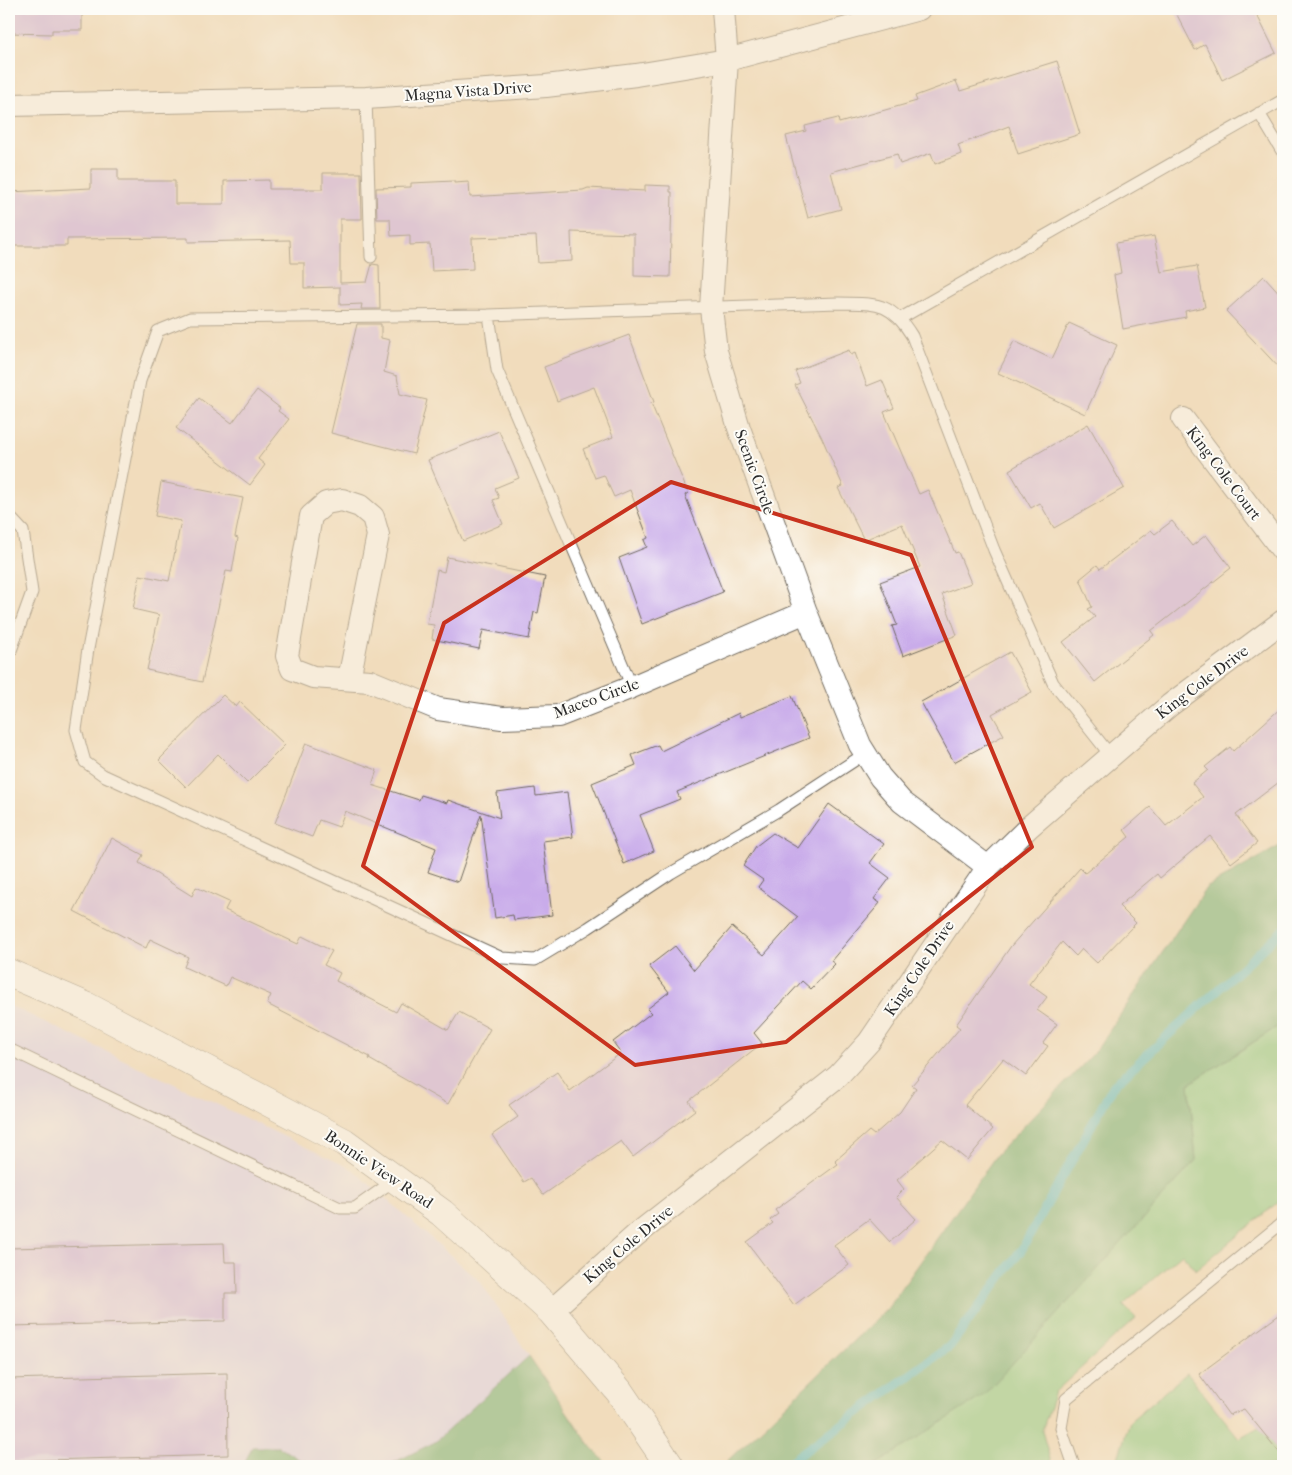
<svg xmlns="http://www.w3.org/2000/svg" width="1292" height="1475" font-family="'IM FELL French Canon',serif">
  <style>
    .built { fill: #ddd5f6 }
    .green { fill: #89ce88; stroke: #5a7c5a }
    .forest { fill: #6eb174; stroke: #4c6e50 }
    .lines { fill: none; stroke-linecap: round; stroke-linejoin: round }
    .stream { stroke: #4dbbc7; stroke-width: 9 }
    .building { fill: #c9acea }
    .service-casing { stroke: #70695e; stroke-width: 13 }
    .minor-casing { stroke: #70695e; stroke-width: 24 }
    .tertiary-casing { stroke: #70695e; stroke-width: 29 }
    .service { stroke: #fff; stroke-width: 11 }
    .minor { stroke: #fff; stroke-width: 22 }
    .tertiary { stroke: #fff; stroke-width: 28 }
    .marked { fill: none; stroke: #c8321e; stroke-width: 4; stroke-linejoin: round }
    .labels { text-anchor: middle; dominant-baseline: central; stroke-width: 4; stroke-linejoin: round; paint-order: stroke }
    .street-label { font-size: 16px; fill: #2b2b2b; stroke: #fdfcf7 }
  </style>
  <rect width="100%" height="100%" fill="#fdfcf7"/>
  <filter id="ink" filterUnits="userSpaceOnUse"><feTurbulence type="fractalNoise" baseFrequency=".02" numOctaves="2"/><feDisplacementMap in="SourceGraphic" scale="10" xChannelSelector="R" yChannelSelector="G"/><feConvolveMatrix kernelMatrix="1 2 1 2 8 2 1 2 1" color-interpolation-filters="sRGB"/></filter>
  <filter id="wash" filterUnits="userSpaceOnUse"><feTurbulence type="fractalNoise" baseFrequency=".0096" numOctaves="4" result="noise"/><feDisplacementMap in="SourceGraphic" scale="20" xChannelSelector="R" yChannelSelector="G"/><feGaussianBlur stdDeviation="1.12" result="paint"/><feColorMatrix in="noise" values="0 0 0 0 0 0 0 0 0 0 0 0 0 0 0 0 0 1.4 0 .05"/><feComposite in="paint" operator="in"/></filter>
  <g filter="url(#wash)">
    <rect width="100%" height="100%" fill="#f1dcbc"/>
    <path class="built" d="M 9,1005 L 352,1169 L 480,1281 L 529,1356 L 435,1442 L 387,1466 L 325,1466 L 300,1460 L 279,1447 L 252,1447 L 243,1466 L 9,1466 Z"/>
    <path class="green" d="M 1283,1023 L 1283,1198 L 1196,1270 L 1182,1254 L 1123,1305 L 1136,1318 L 1055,1392 L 1042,1431 L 1052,1466 L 868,1466 L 984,1394 L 1196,1160 L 1189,1084 Z
      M 1187,1373 L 1239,1438 L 1259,1427 L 1283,1457 L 1283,1466 L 1119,1466 L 1117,1461 L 1130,1421 Z"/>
    <path class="forest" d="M 1283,844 L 1283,1023 L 1189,1084 L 1196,1160 L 984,1395 L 874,1466 L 728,1466 L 726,1462 L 887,1309 L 997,1154 L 1095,1052 L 1206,888 Z
      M 529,1356 L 591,1447 L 609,1466 L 387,1466 L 435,1442 Z
      M 252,1447 L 279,1447 L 300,1460 L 325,1466 L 243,1466 Z"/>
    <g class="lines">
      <path class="stream" d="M 784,1466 L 950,1346 L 1022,1249 L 1114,1085 L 1283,930"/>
    </g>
    <g id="blocks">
      <path class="building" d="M 9,9 L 82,9 L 82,30 L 52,30 L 52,34 L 9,33 Z
        M 1174,9 L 1254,9 L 1276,53 L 1222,80 L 1205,44 L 1195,50 Z
        M 1057,61 L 1080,134 L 1018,154 L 1009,126 L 958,145 L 961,154 L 935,164 L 931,153 L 900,164 L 897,154 L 831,172 L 841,209 L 808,218 L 786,136 L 806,131 L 805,126 L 838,118 L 839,123 L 917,101 L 915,96 L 956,81 L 960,91 Z
        M 91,169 L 118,169 L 118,181 L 175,181 L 175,204 L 224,204 L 224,181 L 269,180 L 269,189 L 323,189 L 323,173 L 361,173 L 362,219 L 340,219 L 340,283 L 367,282 L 372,264 L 379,265 L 380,309 L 361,309 L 362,304 L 340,305 L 340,287 L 304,288 L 304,263 L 291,263 L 290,240 L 188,242 L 188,238 L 67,239 L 67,246 L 9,246 L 9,192 L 91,188 Z
        M 454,181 L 454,183 L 469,182 L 470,197 L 583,190 L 588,188 L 645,191 L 645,185 L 670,186 L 670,192 L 672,192 L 670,277 L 634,276 L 634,234 L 571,232 L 572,261 L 538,263 L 536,236 L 472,238 L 473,269 L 432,271 L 430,244 L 410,245 L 410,235 L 391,236 L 390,219 L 377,219 L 376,188 L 411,187 L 411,183 Z
        M 1154,236 L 1161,272 L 1197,266 L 1205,307 L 1185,311 L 1186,317 L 1123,329 L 1114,275 L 1121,273 L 1116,243 Z
        M 1264,276 L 1283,297 L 1283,372 L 1226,311 Z
        M 1069,323 L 1117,345 L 1085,414 L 998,373 L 1014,341 L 1052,359 Z
        M 357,324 L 381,324 L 381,338 L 390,340 L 384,372 L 397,376 L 400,394 L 427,400 L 414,454 L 331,433 Z
        M 629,335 L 654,402 L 651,403 L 688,493 L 685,495 L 723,592 L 642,624 L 619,558 L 647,547 L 644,540 L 648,538 L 630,490 L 614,497 L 604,475 L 595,478 L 583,449 L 613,437 L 594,387 L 557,401 L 544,367 Z
        M 849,350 L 851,355 L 855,353 L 867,386 L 882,380 L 894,408 L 884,412 L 919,494 L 928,490 L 955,553 L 958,552 L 971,583 L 942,594 L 957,635 L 903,656 L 892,626 L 897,625 L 880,582 L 920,567 L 902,524 L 864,540 L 838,488 L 843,486 L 822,438 L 795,385 L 800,383 L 795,371 Z
        M 257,390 L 280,408 L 278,411 L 289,419 L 258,459 L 265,465 L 250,485 L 176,428 L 199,398 L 232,423 Z
        M 1088,424 L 1124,488 L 1054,528 L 1040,503 L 1031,508 L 1009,470 Z
        M 499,431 L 519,478 L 495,488 L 499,498 L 493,500 L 503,524 L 463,541 L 428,460 Z
        M 161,482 L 243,498 L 235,537 L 238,538 L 232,572 L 226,571 L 202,682 L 147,670 L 159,615 L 133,609 L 140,575 L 169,581 L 181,521 L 155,516 Z
        M 1172,521 L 1192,546 L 1206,535 L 1231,568 L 1151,631 L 1154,635 L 1095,682 L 1063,642 L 1095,617 L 1088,609 L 1092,607 L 1080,579 L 1097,565 L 1100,569 L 1151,530 L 1155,534 Z
        M 447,557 L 545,577 L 538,613 L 534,612 L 529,639 L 483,630 L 479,649 L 432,639 L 434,625 L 427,624 L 437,570 L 444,572 Z
        M 1010,652 L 1032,692 L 992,714 L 1004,735 L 954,762 L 921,702 Z
        M 223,695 L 236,707 L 240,702 L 285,745 L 247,783 L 218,754 L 186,787 L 159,760 Z
        M 792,696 L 809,738 L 677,792 L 680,799 L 640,815 L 654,851 L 624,864 L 592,783 L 636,765 L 632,755 L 658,745 L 661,751 L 739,713 L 740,717 Z
        M 1283,706 L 1283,779 L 1236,815 L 1257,843 L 1231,863 L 1210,836 L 1160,878 L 1157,874 L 1119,906 L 1136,923 L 1097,963 L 1082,949 L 1076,956 L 1062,942 L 1029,984 L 1047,997 L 1037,1010 L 1057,1024 L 1043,1043 L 1048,1046 L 1026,1076 L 1003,1059 L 965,1105 L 993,1129 L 967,1160 L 942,1140 L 897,1180 L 904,1189 L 896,1197 L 916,1219 L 890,1242 L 869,1219 L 834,1245 L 849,1265 L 794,1305 L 747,1242 L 773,1223 L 770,1220 L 778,1214 L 775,1210 L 838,1164 L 835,1161 L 869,1131 L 874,1135 L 900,1112 L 916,1088 L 912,1085 L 960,1028 L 956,1025 L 1011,946 L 1080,868 L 1085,873 L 1129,837 L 1124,830 L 1150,807 L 1166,826 L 1203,797 L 1192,783 L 1208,770 L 1205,767 L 1230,747 L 1233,751 Z
        M 306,743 L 377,770 L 372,785 L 419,800 L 421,795 L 447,803 L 448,800 L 500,818 L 497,793 L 535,788 L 536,796 L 567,792 L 573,837 L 543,841 L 552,915 L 514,920 L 513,915 L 495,918 L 481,814 L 458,882 L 428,872 L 436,848 L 345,811 L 339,827 L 319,820 L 312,837 L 275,823 Z
        M 829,804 L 884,844 L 870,863 L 890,878 L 874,899 L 880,903 L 831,961 L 835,964 L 811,989 L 802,981 L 754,1033 L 762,1043 L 689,1101 L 695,1110 L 633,1157 L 621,1141 L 543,1195 L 531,1178 L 524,1182 L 492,1135 L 518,1117 L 509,1105 L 557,1072 L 570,1091 L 621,1053 L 613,1042 L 651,1013 L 647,1009 L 669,992 L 649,966 L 675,946 L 694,970 L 732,927 L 764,955 L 798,917 L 758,887 L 763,880 L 743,866 L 756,846 L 773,833 L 798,848 Z
        M 112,838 L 143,855 L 139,863 L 192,896 L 196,887 L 229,902 L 225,910 L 298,944 L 302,936 L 332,951 L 324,965 L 340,973 L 336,981 L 396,1012 L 401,1003 L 448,1030 L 459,1012 L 490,1029 L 448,1104 L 369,1059 L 370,1057 L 267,1004 L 271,995 L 230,977 L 226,986 L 184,967 L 188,957 L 150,939 L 146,948 L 74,911 Z
        M 224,1243 L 225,1262 L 236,1262 L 237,1293 L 225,1293 L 225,1321 L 9,1326 L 9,1248 Z
        M 1283,1312 L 1283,1457 L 1244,1409 L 1229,1415 L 1199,1374 Z
        M 227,1373 L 228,1455 L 9,1461 L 9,1379 Z"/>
    </g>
  </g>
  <g filter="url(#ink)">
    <use href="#blocks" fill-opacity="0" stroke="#70695e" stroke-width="1"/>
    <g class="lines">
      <g class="service-casing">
        <path id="service" d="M 366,98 L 371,257
          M 1259,113 L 1283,153
          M 489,315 L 497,370 L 632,687
          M 901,318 L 1283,100
          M 9,516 L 23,531 L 32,592 L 9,656
          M 866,753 L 779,810 L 671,873 L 588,928 L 535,960 L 502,958 L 103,775 L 85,762 L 76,730 L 88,649 L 140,381 L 158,331 L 190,318 L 489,315 L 838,303 C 875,304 890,300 912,336 L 994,550 L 1053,683 L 1111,756
          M 9,1049 L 340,1208 L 355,1208 L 396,1179
          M 1074,1466 L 1061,1428 L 1066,1399 L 1283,1222"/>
      </g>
      <g class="minor-casing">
        <path id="minor" d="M 723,9 L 727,60 L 711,308 L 716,351 L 739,428 L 806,612 L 860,745 L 880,777 L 902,802 L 988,867
          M 9,105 L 366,98 L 546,86 L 636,75 L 727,60 L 919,9
          M 1183,419 L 1283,551
          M 349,679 L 378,535 L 373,517 L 360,506 L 342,500 L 326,503 L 311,516 L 287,656 L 292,669 L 313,677 L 370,681 L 438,709 L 502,718 L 558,716 L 632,687 L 806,612
          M 551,1311 L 636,1235 L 838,1076 L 869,1042 L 988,867 L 1029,827 L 1170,705 L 1283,621"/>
      </g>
      <g class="tertiary-casing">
        <path id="tertiary" d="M 9,973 L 86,1006 L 344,1142 L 442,1213 L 551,1311 L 619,1391 L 670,1466"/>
      </g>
      <use href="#service" class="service"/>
      <use href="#minor" class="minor"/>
      <use href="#tertiary" class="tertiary"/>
    </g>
  </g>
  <path d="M0 0H1292V1475H0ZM 671,482 L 911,555 L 1032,847 L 786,1042 L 635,1065 L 363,866 L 444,623 Z" fill="#f1dcbc" fill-opacity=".55" fill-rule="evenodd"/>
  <path class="marked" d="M 671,482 L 911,555 L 1032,847 L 786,1042 L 635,1065 L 363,866 L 444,623 Z"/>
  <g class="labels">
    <g class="street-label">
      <text transform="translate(468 91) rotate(-4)">Magna Vista Drive</text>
      <text transform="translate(755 472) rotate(70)">Scenic Circle</text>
      <text transform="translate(1224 473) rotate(53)">King Cole Court</text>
      <text transform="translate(1202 682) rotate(-37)">King Cole Drive</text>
      <text transform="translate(596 698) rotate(-20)">Maceo Circle</text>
      <text transform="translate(919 968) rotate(-56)">King Cole Drive</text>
      <text transform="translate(379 1169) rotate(34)">Bonnie View Road</text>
      <text transform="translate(628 1244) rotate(-40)">King Cole Drive</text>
    </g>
  </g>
  <rect width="1292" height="1475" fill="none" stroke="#fdfcf7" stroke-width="30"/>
</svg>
